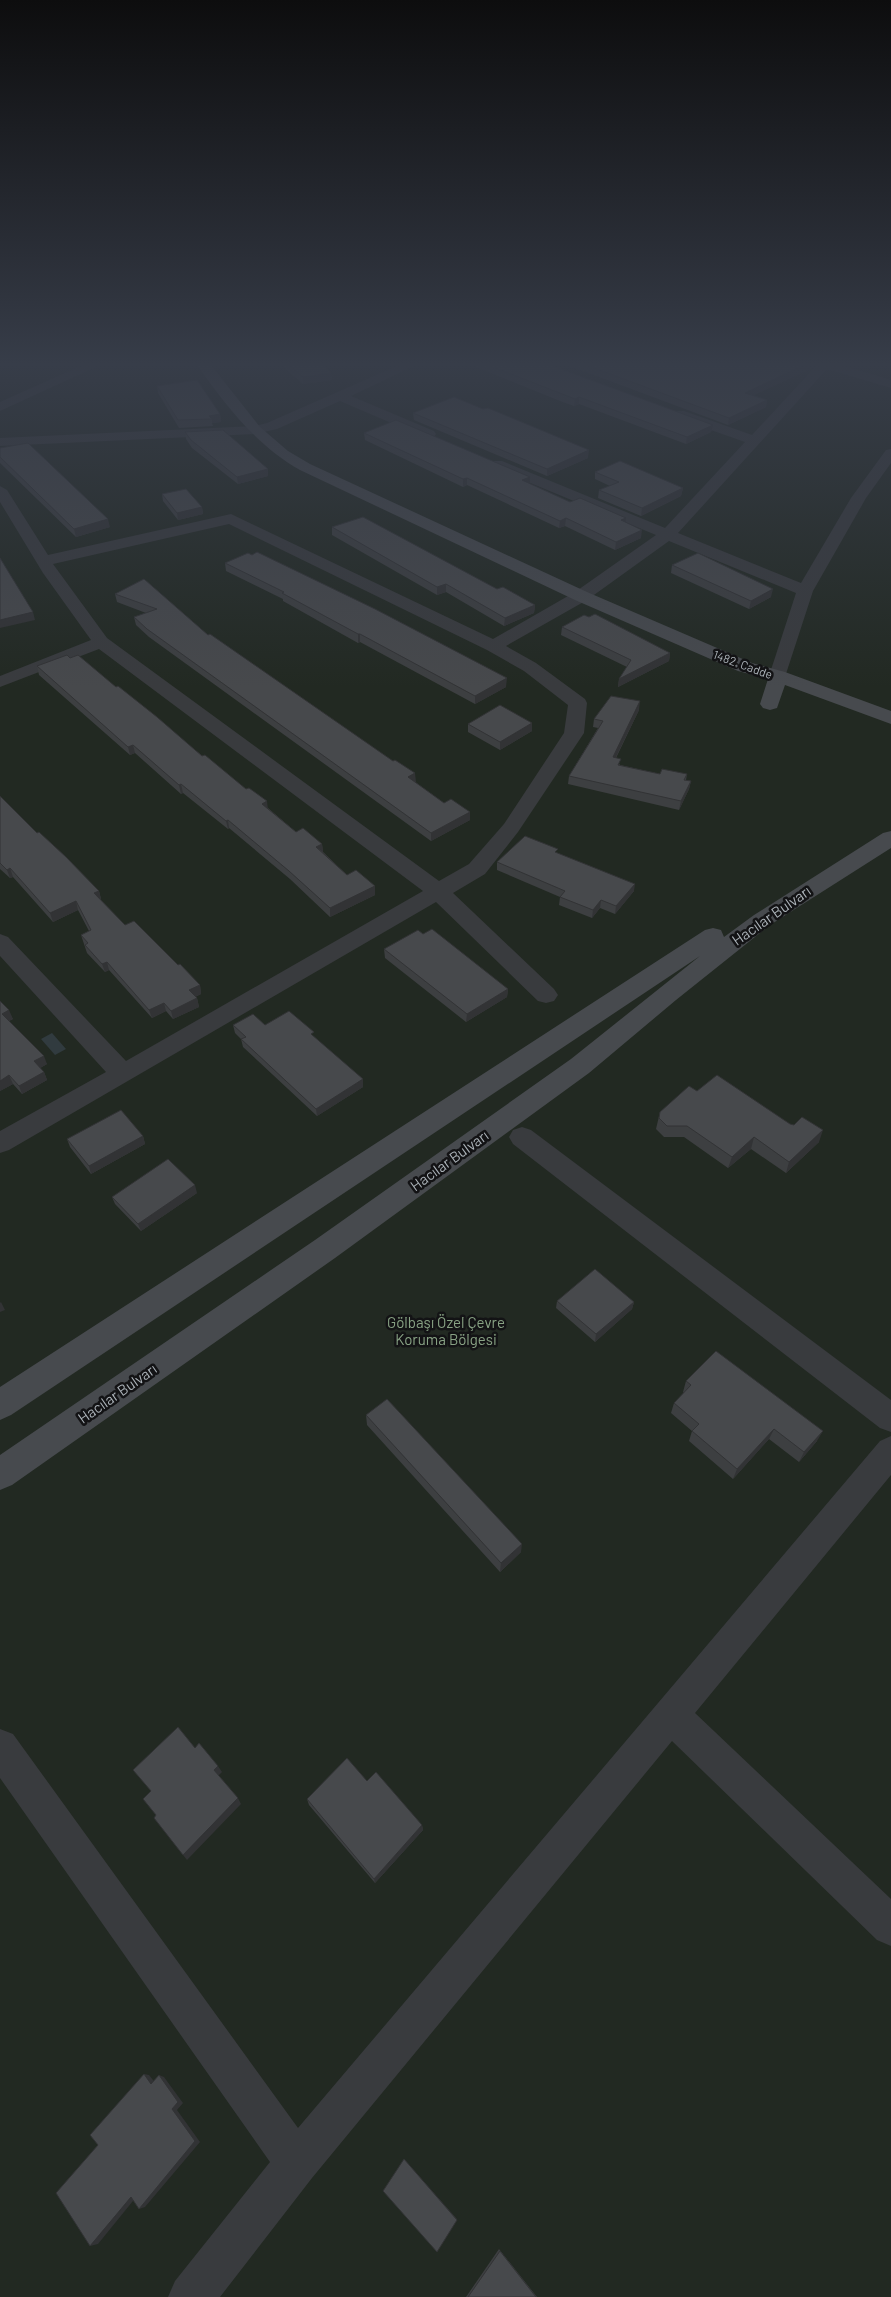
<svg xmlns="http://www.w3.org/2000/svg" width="891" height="2297" font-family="Barlow,sans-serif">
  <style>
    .green { fill: #222922 }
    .water { fill: #313b3f }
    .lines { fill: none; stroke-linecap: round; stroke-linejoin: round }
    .street { fill: #393b3e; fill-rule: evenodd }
    .secondary { fill: #474a4e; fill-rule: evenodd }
    .wall { fill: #3d3f41 }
    .shaded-wall { fill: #323335 }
    .building { fill: #47494c; stroke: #323335 }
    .labels { text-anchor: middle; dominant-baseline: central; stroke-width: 5; stroke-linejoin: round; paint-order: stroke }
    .far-street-label { font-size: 12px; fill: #abb2b8; stroke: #131315 }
    .street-label { font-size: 15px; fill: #abb2b8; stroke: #131315 }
    .park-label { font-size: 15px; fill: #88a284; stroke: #131315 }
  </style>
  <rect width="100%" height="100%" fill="#18181a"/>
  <path class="green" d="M 0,365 L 891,365 L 891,2297 L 0,2297 Z"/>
  <path class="water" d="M 52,1033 L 66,1049 L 55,1055 L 41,1039 Z"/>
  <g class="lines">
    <path class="street" d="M 83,365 L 100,365 L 0,411 L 0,402 Z
      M 399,365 L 416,365 L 351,396 L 434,431 L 436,434 L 434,437 L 424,437 L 340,401 L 277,429 L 255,434 L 0,446 L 0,438 L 255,426 L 267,423 Z
      M 817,365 L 842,365 L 891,380 L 891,388 L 827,369 L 678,533 L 801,583 L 851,498 L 886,450 L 891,449 L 891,463 L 866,498 L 813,591 L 784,680 L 772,680 L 769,676 L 796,593 L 669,541 L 587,600 L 506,646 L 536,663 L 585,699 L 587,703 L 584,733 L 518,832 L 485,874 L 453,893 L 554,989 L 558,995 L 554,1001 L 546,1003 L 538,1001 L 436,902 L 9,1150 L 0,1153 L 0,1131 L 106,1072 L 0,956 L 0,934 L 8,937 L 126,1061 L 423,891 L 99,649 L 0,687 L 0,676 L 91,640 L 43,573 L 0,502 L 0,486 L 7,490 L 48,555 L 231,514 L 493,639 L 575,592 L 656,535 L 492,467 L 490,464 L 492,461 L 502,461 L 665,528 L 745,442 L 674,417 L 672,414 L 674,411 L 684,411 L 752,435 ZM 229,524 L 487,650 L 524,671 L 568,705 L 564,733 L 504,824 L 469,864 L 439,881 L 107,638 L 53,564 Z
      M 522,1127 L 531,1130 L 891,1400 L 891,1432 L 880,1428 L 513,1144 L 509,1137 L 513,1130 Z
      M 891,1436 L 891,1475 L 695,1713 L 891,1899 L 891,1946 L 877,1940 L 672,1741 L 312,2178 L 220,2297 L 168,2297 L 175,2281 L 270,2162 L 0,1778 L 0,1729 L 13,1734 L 298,2128 L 880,1441 Z"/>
    <path class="secondary" d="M 197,365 L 211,365 L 260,427 L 288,451 L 310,464 L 587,592 L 752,663 L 785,672 L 891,711 L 891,724 L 785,685 L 777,708 L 770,710 L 763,708 L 760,704 L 768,679 L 738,671 L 575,600 L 300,470 C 255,444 227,407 197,365 Z
      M 891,831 L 891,848 L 770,925 L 676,1000 L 589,1073 L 335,1258 L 12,1485 L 0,1490 L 0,1455 L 315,1240 L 571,1059 L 700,956 L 11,1415 L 0,1420 L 0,1387 L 705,930 L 713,928 L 721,930 L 724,937 L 754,915 L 883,833 Z"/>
  </g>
  <path class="wall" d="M 281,365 L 323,365 L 331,373 L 332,380 L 303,384 Z
    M 476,365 L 550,365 L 713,425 L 711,432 L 686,444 L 579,404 L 574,406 L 560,401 L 476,367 Z
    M 567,365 L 814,365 L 812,368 L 753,395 L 767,400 L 766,407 L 728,425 Z
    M 157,386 L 220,414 L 221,422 L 212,423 L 213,426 L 179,428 L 158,393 Z
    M 483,409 L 588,458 L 547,476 L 414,420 L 413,413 Z
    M 185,432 L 268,469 L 268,476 L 238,484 L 192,448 L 186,439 Z
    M 364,433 L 530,484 L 570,502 L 626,523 L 641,538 L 615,550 L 565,526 L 559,528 L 467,485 L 463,487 L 365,440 Z
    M 0,448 L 110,527 L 76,537 L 0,463 Z
    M 595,472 L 683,488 L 681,496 L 641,516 L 598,498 L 599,490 L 610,486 L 595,479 Z
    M 162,494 L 202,507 L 203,514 L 178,520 L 163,501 Z
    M 332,527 L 497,589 L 535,605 L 534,613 L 504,626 L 446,592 L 437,595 L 332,535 Z
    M 225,563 L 506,687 L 475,704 L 360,642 L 358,643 L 283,601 L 283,599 L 226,571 Z
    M 672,565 L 771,597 L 749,609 L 671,573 Z
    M 144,579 L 208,635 L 416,782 L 415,782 L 444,803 L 470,812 L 470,820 L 431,841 L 149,637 L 136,625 L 134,617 L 146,613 L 117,602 L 115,594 Z
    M 562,627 L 670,653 L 669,661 L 618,687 L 619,679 L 627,667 L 561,635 Z
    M 70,658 L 116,687 L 268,808 L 296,832 L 322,844 L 323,852 L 347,875 L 375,895 L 330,917 L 290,879 L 229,828 L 228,829 L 183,793 L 181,794 L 135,753 L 130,755 L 39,675 L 37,666 Z
    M 639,710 L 616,758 L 620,765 L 660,774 L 687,774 L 686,780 L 691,781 L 689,789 L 679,810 L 568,784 L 569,776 L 598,728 L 593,727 L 594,719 Z
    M 532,723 L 532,731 L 500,750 L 468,732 L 468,724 Z
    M 0,796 L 37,833 L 99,891 L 101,899 L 100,900 L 125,925 L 178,965 L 200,985 L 201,994 L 195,997 L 197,998 L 199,1007 L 173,1019 L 166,1011 L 152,1018 L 109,970 L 105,972 L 87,953 L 81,935 L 89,931 L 78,910 L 53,922 L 13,877 L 10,878 L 0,869 Z
    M 557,853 L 634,891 L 615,914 L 600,908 L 592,918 L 559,905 L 560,897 L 497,870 L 497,862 Z
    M 384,949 L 508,989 L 507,997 L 466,1022 L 385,958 Z
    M 0,1001 L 13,1019 L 9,1021 L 47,1064 L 40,1068 L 44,1072 L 47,1080 L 22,1094 L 13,1084 L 0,1091 Z
    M 233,1025 L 265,1025 L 314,1037 L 363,1087 L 317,1116 L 243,1047 L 241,1039 L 235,1033 Z
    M 697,1091 L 790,1124 L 819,1142 L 786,1173 L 751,1149 L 728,1168 L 684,1137 L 664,1137 L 656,1129 L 660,1112 Z
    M 143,1136 L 145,1144 L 91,1174 L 70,1147 L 67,1139 Z
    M 197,1193 L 141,1231 L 115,1204 L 112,1197 Z
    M 557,1301 L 634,1302 L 632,1309 L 595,1342 L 556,1308 Z
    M 686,1381 L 817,1441 L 799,1462 L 769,1439 L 733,1479 L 689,1441 L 692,1431 L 671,1413 L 674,1403 L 684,1393 L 683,1392 Z
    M 366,1415 L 521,1552 L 500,1572 L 367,1425 Z
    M 307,1799 L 422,1825 L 423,1830 L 375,1883 L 309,1805 Z
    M 499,2249 L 537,2297 L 466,2297 Z"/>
  <path class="shaded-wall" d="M 804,365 L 814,365 L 812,368 L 744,400 L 745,393 Z
    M 331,373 L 332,380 L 303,384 L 303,377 Z
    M 579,397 L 579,404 L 574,406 L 575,399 Z
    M 767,400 L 766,407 L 728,425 L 729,418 Z
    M 220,414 L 221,422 L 212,423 L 212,419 L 209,416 Z
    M 713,425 L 711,432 L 686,444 L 687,437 Z
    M 589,450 L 588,458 L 547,476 L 547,469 Z
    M 268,469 L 268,476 L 238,484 L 237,477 Z
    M 530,477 L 530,484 L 522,480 Z
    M 467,478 L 467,485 L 463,487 L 463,479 Z
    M 683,488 L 681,496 L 641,516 L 642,508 Z
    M 202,507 L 203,514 L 178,520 L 177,513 Z
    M 566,518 L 565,526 L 559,528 L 560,521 Z
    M 626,518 L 625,525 L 621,520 Z
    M 108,519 L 110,527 L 76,537 L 74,529 Z
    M 642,530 L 641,538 L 615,550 L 616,542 Z
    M 446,584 L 446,592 L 437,595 L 437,587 Z
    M 773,589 L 771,597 L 749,609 L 751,601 Z
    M 535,605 L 534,613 L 504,626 L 505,618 Z
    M 33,612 L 35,620 L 0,628 L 0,620 Z
    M 358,634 L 360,634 L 360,642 L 358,643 Z
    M 670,653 L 669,661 L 618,687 L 619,679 Z
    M 507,678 L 506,687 L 475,704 L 475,696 Z
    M 640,701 L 639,710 L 612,765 L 613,757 Z
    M 532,723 L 532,731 L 500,750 L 500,742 Z
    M 133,745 L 135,753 L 130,755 L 128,747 Z
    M 415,773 L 416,782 L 408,786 L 408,777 Z
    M 691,781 L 689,789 L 679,810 L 681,801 Z
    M 181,784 L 183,793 L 181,794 L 179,785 Z
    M 267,801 L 268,810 L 262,804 Z
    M 470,812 L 470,820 L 431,841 L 431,833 Z
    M 228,820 L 229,828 L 228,829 L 226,821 Z
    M 322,844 L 323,852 L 316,847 Z
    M 10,868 L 13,877 L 10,878 L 7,870 Z
    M 635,884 L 634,891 L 615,914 L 616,906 Z
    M 375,886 L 375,895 L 330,917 L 330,908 Z
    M 99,891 L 101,899 L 96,902 L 94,893 Z
    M 601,900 L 600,908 L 592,918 L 593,910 Z
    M 76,901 L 78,910 L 53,922 L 50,913 Z
    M 107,962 L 109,970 L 105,972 L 102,964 Z
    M 200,985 L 201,994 L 191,999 L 189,990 Z
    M 508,989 L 507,997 L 466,1022 L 467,1014 Z
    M 197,998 L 199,1007 L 173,1019 L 171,1011 Z
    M 164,1003 L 166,1011 L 152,1018 L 149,1010 Z
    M 9,1010 L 13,1019 L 6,1022 L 2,1014 Z
    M 44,1056 L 47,1064 L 37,1070 L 34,1061 Z
    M 44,1072 L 47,1080 L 22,1094 L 19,1086 Z
    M 9,1075 L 13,1084 L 0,1091 L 0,1081 Z
    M 363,1079 L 363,1087 L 317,1116 L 316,1109 Z
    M 823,1130 L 819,1142 L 786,1173 L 789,1162 Z
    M 143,1136 L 145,1144 L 91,1174 L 89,1166 Z
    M 754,1137 L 751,1149 L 728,1168 L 732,1157 Z
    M 195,1185 L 197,1193 L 141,1231 L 138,1224 Z
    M 1,1302 L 5,1310 L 0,1312 L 0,1303 Z
    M 634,1302 L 632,1309 L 595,1342 L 596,1334 Z
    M 774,1429 L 769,1439 L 733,1479 L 737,1469 Z
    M 823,1431 L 817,1441 L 799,1462 L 804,1452 Z
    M 522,1544 L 521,1552 L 500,1572 L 501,1563 Z
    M 218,1766 L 222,1772 L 218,1776 L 214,1770 Z
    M 238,1798 L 241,1804 L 187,1860 L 183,1855 Z
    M 422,1825 L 423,1830 L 375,1883 L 374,1879 Z
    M 144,2074 L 149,2075 L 157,2085 L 151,2084 Z
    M 159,2075 L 164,2077 L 183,2103 L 177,2110 L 200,2142 L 145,2207 L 139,2209 L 172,2109 Z
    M 404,2159 L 457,2219 L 457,2220 Z
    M 137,2196 L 98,2244 L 90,2246 L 131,2197 Z"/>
  <path class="building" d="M 289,365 L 323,365 L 331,373 L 303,377 Z
    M 488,365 L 550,365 L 713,425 L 687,437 L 579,397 L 575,399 Z
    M 586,365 L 804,365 L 745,393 L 767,400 L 729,418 Z
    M 197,380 L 220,414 L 209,416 L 212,419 L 178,420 L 157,386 Z
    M 454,397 L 483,409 L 488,408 L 589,450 L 547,469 L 413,413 Z
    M 396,420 L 530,477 L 522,480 L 570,502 L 580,498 L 626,518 L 621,520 L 642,530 L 616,542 L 566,518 L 560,521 L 467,478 L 463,479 L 364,433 Z
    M 223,430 L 268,469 L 237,477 L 191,440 L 185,432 Z
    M 28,443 L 108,519 L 74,529 L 0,457 L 0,448 Z
    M 620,461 L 683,488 L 642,508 L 599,490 L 619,482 L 595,472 Z
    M 186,489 L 202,507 L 177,513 L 162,494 Z
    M 363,517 L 497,589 L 503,587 L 535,605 L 505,618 L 446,584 L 437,587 L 332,527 Z
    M 257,552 L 375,609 L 507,678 L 475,696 L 360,634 L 358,634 L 282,593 L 284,592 L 225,563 L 248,553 L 252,555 Z
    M 698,553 L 773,589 L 751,601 L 672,565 Z
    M 0,558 L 33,612 L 0,620 Z
    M 144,579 L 208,635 L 210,634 L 393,761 L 395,760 L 415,773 L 408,777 L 444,803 L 451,799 L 470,812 L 431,833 L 147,629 L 134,617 L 157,609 L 115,594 Z
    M 595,614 L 670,653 L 619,679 L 631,660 L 562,627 L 584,615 L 589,617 Z
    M 67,655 L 70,658 L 78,655 L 116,687 L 118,686 L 157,717 L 202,756 L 205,755 L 246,789 L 249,788 L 267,801 L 262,804 L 296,832 L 303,828 L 322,844 L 316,847 L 347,875 L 356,870 L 375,886 L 330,908 L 289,871 L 228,820 L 226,821 L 181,784 L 179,785 L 133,745 L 128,747 L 37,666 Z
    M 611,696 L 640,701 L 613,757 L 621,759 L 618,765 L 660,774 L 662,769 L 687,774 L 684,780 L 691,781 L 681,801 L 569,776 L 603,721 L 594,719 Z
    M 500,705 L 532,723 L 500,742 L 468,724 Z
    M 0,796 L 37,833 L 39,832 L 66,857 L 99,891 L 94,893 L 125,925 L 134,921 L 178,965 L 180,964 L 200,985 L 189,990 L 197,998 L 171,1011 L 164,1003 L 149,1010 L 107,962 L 102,964 L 85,945 L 88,943 L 81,935 L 91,930 L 76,901 L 50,913 L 10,868 L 7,870 L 0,863 Z
    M 525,836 L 558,849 L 555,852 L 635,884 L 616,906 L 601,900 L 593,910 L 560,897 L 565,891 L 497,862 Z
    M 432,929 L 508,989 L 467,1014 L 384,949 L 418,930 L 423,934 Z
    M 0,1001 L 9,1010 L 2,1014 L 44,1056 L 34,1061 L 44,1072 L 19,1086 L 9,1075 L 0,1081 Z
    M 289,1011 L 314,1032 L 311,1034 L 363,1079 L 316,1109 L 241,1039 L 246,1037 L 233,1025 L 253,1014 L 265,1025 Z
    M 717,1075 L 790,1124 L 794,1125 L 802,1117 L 823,1130 L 789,1162 L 754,1137 L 732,1157 L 687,1126 L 667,1126 L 659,1118 L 660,1112 L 689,1086 L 697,1091 Z
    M 121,1110 L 143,1136 L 89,1166 L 67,1139 Z
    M 168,1159 L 195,1185 L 138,1224 L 112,1197 Z
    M 595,1269 L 634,1302 L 596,1334 L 557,1301 Z
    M 716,1351 L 823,1431 L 804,1452 L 774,1429 L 737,1469 L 692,1431 L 699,1424 L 674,1403 L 691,1385 L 686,1381 Z
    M 387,1399 L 522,1544 L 501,1563 L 366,1415 Z
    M 178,1727 L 195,1748 L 199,1743 L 218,1766 L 214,1770 L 238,1798 L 183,1855 L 154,1818 L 156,1815 L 143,1799 L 151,1791 L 133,1770 Z
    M 347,1758 L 367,1781 L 376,1772 L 422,1825 L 374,1879 L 307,1799 Z
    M 144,2074 L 151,2084 L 159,2075 L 178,2102 L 172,2109 L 195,2141 L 139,2209 L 131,2197 L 90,2246 L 56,2193 L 98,2145 L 90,2135 Z
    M 404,2159 L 457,2220 L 437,2252 L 383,2191 Z
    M 500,2251 L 536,2297 L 468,2297 Z"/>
  <linearGradient id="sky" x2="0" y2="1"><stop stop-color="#0d0d0e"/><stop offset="0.53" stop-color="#373d49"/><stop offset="1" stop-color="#373d49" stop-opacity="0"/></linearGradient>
  <rect width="891" height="687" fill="url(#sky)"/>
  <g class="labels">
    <g class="far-street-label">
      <text transform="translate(743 664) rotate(20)">1482. Cadde</text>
    </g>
    <g class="street-label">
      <text transform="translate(771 915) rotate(-35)">Hacılar Bulvarı</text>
      <text transform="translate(449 1160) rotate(-36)">Hacılar Bulvarı</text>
      <text transform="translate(117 1393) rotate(-35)">Hacılar Bulvarı</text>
    </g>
    <g class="park-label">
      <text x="446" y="1322">Gölbaşı Özel Çevre<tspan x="446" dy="17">Koruma Bölgesi</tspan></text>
    </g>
  </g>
</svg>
